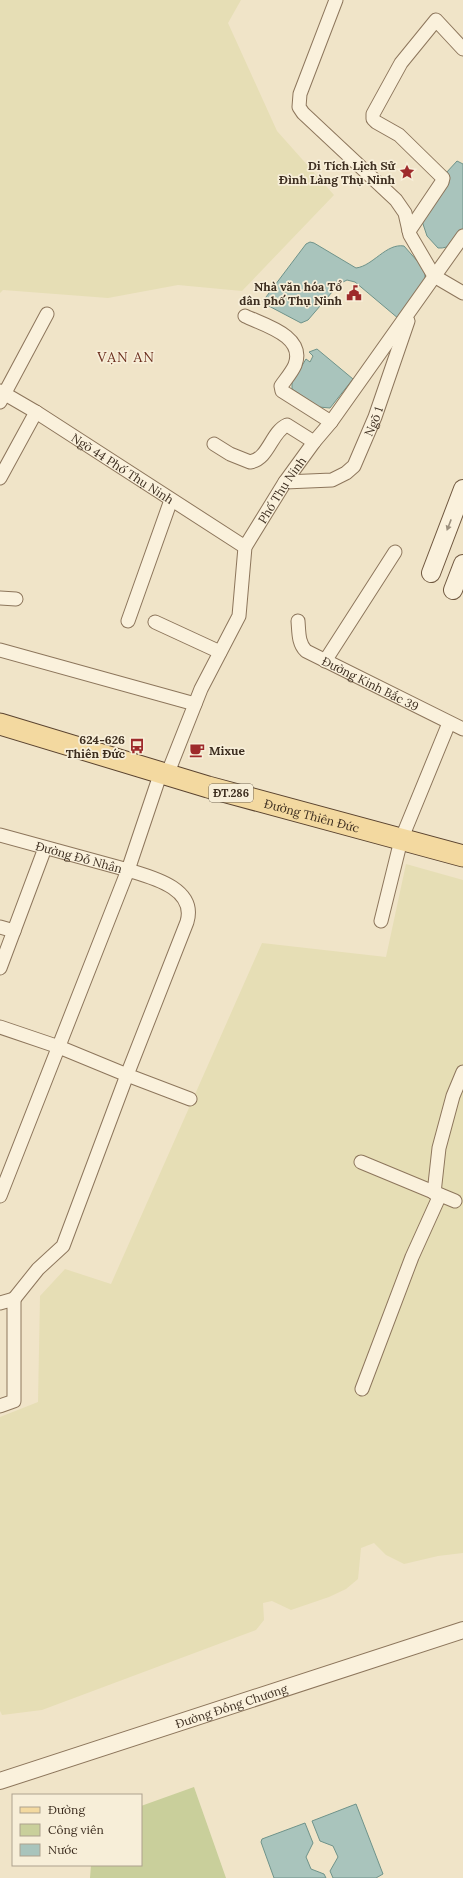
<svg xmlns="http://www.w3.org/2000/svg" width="463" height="1878" font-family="Lora,serif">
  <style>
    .farmland { fill: #e6deb5 }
    .green { fill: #c9cf9b }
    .water { fill: #a9c4bc; stroke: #6f938a }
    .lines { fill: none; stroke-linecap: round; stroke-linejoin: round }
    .minor-casing { stroke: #8d765c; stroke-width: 15 }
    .tertiary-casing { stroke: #8d765c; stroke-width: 18 }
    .secondary-casing { stroke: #6f573f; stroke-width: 20 }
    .primary-casing { stroke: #5b4430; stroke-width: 23 }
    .minor { stroke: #faf1dc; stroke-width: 13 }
    .tertiary { stroke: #faf1dc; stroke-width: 16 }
    .secondary { stroke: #faf1dc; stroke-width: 18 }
    .primary { stroke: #f3d9a0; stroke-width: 21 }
    .oneway { fill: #9c907e }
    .labels { text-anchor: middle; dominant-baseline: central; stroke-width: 3.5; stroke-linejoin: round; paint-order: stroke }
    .shield { fill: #f7eed8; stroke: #756857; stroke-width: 1 }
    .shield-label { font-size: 11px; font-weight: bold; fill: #3d2e20 }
    .poi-label { font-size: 12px; font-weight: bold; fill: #3d2e20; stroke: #f7eed8; text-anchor: end }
    .street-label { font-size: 12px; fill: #3d2e20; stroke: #f7eed8 }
    .quarter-label { font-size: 14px; letter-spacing: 1px; fill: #6b2e1e; stroke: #f7eed8 }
  </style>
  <rect width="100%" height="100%" fill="#f0e4c8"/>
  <path class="farmland" d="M 0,0 L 241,0 L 228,23 L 277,131 L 334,195 L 242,291 L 178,285 L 108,298 L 3,290 L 0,293 Z
    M 406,864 L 463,880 L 463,1553 L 438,1556 L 404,1564 L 386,1555 L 374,1543 L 361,1548 L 358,1579 L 346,1589 L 329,1597 L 291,1610 L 272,1601 L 263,1603 L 264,1620 L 256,1630 L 42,1710 L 2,1715 L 0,1711 L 0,1417 L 38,1402 L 40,1296 L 65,1269 L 111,1284 L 262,943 L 386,957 Z"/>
  <path class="green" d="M 194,1787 L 226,1878 L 90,1878 L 91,1865 L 141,1865 L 141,1806 Z"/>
  <path class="water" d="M 457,161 L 463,164 L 463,233 C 455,241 450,249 438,248 L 427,236 L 422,221 L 449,183 L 446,173 Z
    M 310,242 L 314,243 L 356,268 C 373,266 386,243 404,246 L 419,263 L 420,262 L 425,270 L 425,279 L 399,319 L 355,282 L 347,280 L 339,284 L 308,320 L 301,323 L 265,304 L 263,301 L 306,244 Z
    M 317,349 L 353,379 L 330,408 L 319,407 L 292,389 L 292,382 L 306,359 L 310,362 L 313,356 L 309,352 Z
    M 356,1804 L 383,1874 L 376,1878 L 333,1878 L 330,1871 L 338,1857 L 333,1846 L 320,1841 L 312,1821 Z
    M 305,1823 L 313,1843 L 306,1857 L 311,1869 L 324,1874 L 326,1878 L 274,1878 L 261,1842 L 262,1839 Z"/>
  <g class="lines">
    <g class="minor-casing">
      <g id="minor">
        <path d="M 336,0 L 300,94 L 299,107 L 303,113 L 396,200 L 405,213 L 410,235 L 434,276 L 463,293"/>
        <path d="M 409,231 L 442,182 L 443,178 L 399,135 L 376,122 L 373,119 L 373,114 L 401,63 L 436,20 L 463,49"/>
        <path d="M 245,316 C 264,325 306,336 295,365 C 292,372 286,379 281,386 L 282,391 L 331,422"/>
        <path id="s1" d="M 0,391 L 36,412 L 245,547"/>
        <path d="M 0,402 L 47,314"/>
        <path d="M 214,444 L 230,454 L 250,462 C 269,459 271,432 287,425 L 314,442"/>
        <path d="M 0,478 L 36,412"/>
        <path id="s2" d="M 285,482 L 332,480 L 346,473 L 354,466 L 375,417 L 408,321"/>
        <path d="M 0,598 L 16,599"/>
        <path d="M 128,621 L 171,500"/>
        <path id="s3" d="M 298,621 C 299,632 298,643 306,651 L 463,729"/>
        <path d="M 155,622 L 220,652"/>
        <path d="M 0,650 L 195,704"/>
        <path d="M 325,661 L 395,552"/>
        <path id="s4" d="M 167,775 L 201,689 L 239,616 L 245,547 L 285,482 L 314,442 L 331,422 L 463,236"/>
        <path id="s5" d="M 0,835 L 128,870 L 161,772"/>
        <path d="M 381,921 L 401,840 L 449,723"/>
        <path d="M 0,927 L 14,931"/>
        <path d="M 0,968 L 45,848"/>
        <path d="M 0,1027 L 59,1047 L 127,1075 L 63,1246 L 38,1269 L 14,1299"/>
        <path d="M 361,1162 L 455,1201"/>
        <path d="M 434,1193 L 439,1148 L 453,1096 L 463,1072"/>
        <path d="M 0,1196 L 128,870 C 151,877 197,888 187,922 L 127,1075 L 190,1099"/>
        <path d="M 0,1303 L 14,1299 L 14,1401 L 0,1406"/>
        <path d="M 362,1389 L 412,1257 L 440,1195"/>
      </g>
    </g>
    <g class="tertiary-casing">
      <g id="tertiary">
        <path id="s6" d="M 0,1781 L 463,1630"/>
      </g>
    </g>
    <g class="secondary-casing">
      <path id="secondary" d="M 431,573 L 463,489
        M 453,590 L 463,564"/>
    </g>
    <g class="primary-casing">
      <g id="primary">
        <path id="s7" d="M 0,724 L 208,787 L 463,856"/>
      </g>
    </g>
    <use href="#minor" class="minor"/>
    <use href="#tertiary" class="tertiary"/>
    <use href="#secondary" class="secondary"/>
    <use href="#primary" class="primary"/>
  </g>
  <defs><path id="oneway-solid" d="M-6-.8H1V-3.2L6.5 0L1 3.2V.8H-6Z"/></defs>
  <use class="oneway" href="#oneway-solid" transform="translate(449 525) rotate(111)"/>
  <defs>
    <g id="sight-bare" transform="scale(1.2)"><path d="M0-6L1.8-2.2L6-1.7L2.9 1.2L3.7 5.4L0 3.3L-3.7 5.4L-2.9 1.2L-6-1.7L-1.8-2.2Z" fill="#9e2a2b" stroke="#f7eed8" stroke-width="2.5" paint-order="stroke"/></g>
    <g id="civic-bare" transform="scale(1.2)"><path d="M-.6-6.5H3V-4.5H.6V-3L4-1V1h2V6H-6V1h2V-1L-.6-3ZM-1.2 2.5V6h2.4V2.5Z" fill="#9e2a2b" stroke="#f7eed8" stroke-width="2.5" paint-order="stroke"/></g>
    <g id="bus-bare" transform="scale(1.2)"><path d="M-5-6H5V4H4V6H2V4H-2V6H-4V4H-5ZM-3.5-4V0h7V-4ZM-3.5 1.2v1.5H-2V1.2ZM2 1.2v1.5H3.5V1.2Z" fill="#9e2a2b" stroke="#f7eed8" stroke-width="2.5" paint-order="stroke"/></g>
    <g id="cafe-bare" transform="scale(1.2)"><path d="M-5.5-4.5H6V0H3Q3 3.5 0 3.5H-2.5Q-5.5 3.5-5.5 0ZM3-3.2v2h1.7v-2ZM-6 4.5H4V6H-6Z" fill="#9e2a2b" stroke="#f7eed8" stroke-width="2.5" paint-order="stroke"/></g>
  </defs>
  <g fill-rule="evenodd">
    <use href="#sight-bare" x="407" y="172"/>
    <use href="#civic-bare" x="354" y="293"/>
    <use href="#bus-bare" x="137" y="746"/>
    <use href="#cafe-bare" x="197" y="750"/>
  </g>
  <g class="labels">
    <rect class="shield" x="209" y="784" width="44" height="18" rx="3"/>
    <g class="shield-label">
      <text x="231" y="793">ĐT.286</text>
    </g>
    <g class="poi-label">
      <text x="395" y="165">Di Tích Lịch Sử<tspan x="395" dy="14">Đình Làng Thụ Ninh</tspan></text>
      <text x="342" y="286">Nhà văn hóa Tổ<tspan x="342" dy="14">dân phố Thụ Ninh</tspan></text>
      <text x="125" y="739">624-626<tspan x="125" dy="14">Thiên Đức</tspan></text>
      <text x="209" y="750" text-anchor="start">Mixue</text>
    </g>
    <g class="street-label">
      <text stroke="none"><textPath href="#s2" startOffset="122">Ngõ 1</textPath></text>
      <text stroke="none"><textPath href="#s1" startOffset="145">Ngõ 44 Phố Thụ Ninh</textPath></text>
      <text stroke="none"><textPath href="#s4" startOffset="312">Phố Thụ Ninh</textPath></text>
      <text stroke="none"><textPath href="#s3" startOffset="104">Đường Kinh Bắc 39</textPath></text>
      <text stroke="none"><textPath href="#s7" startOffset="325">Đường Thiên Đức</textPath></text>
      <text stroke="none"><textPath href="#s5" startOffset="82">Đường Đỗ Nhân</textPath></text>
      <text stroke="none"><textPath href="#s6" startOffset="243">Đường Đồng Chương</textPath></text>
    </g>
    <g class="quarter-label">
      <text x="126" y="357">VẠN AN</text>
    </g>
  </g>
  <rect x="12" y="1794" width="130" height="72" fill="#f7eed8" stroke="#ada18e"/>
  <rect x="20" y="1807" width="20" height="6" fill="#f3d9a0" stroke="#ada18e"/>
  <text x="48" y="1814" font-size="12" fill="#3d2e20">Đường</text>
  <rect x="20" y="1824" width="20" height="12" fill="#c9cf9b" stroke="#ada18e"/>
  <text x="48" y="1834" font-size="12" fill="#3d2e20">Công viên</text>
  <rect x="20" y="1844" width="20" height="12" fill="#a9c4bc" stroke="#ada18e"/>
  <text x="48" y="1854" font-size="12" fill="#3d2e20">Nước</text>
</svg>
